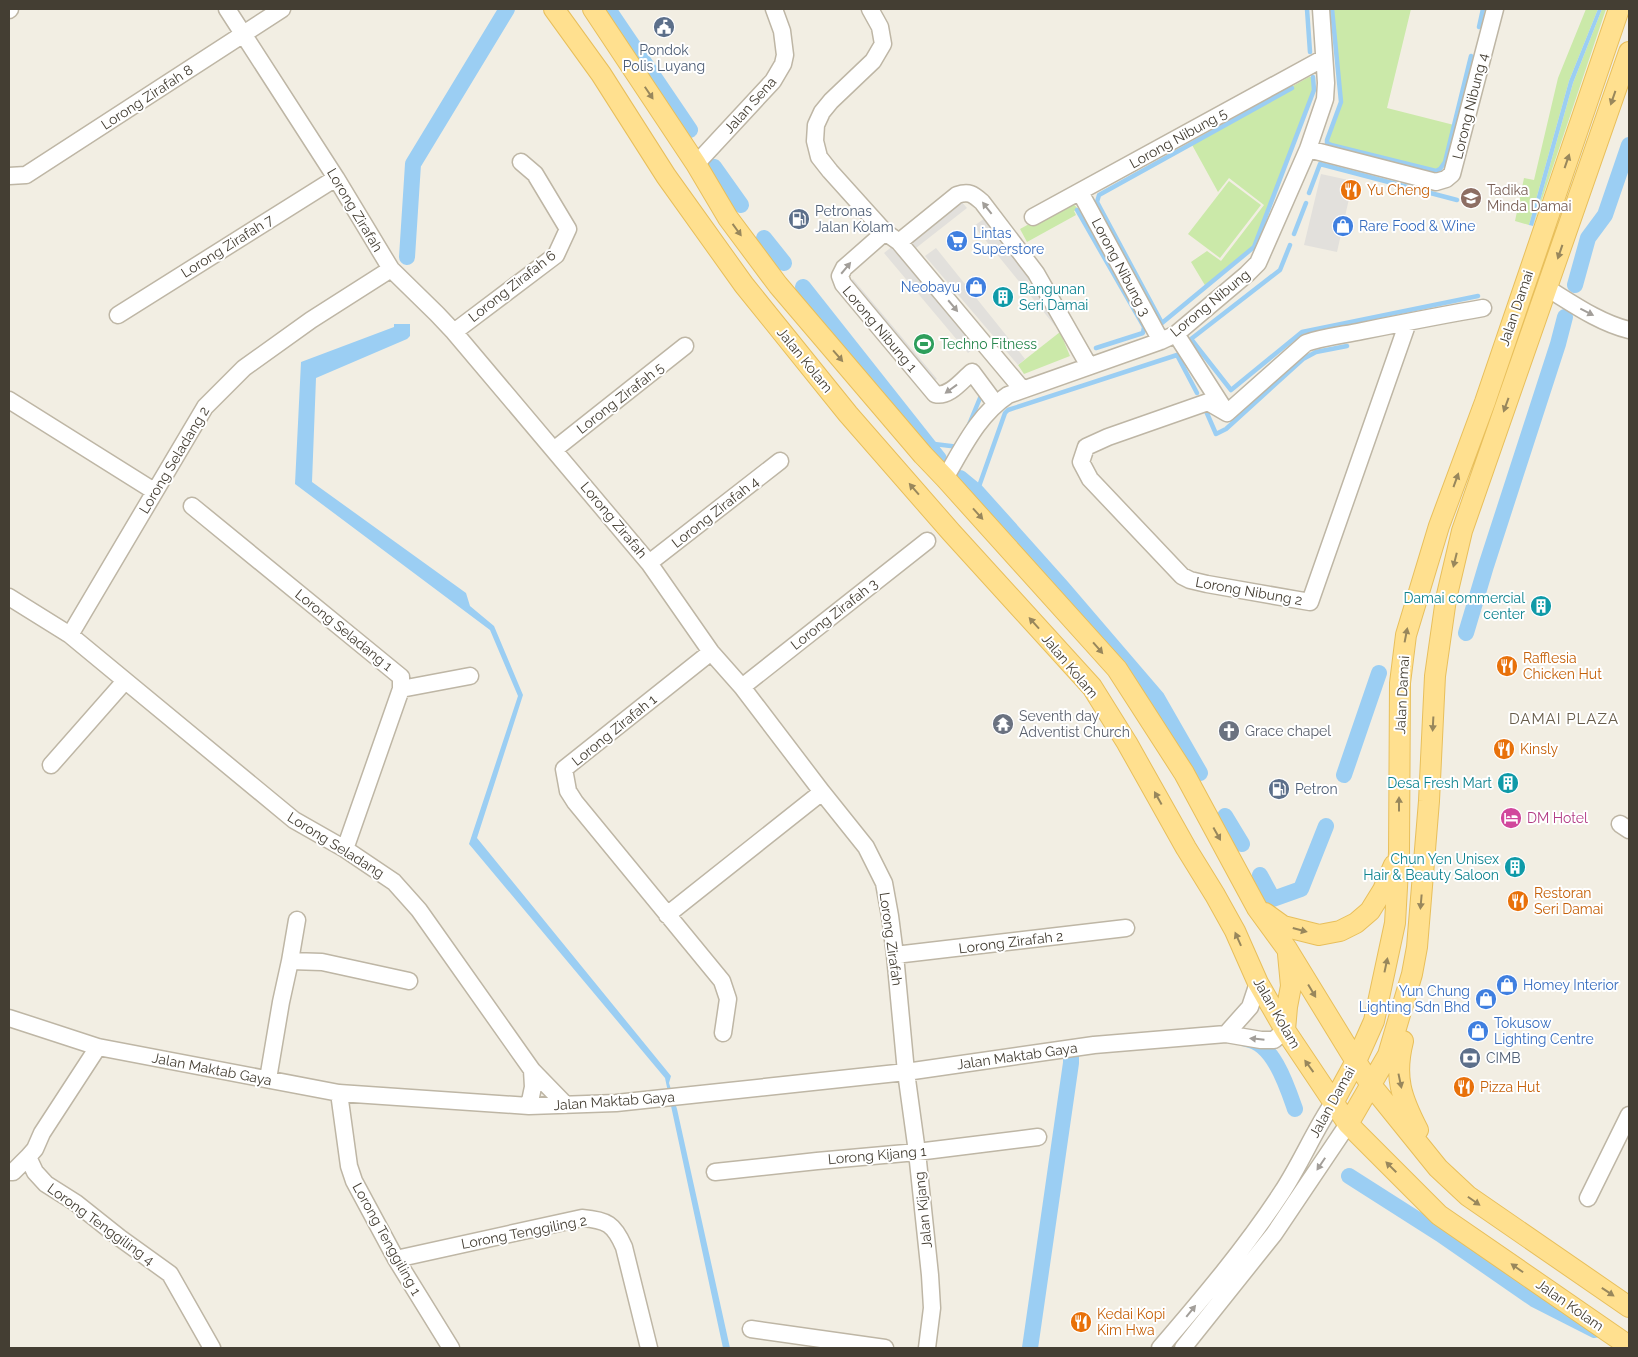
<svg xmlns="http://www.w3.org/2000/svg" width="1638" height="1357" font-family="Raleway,sans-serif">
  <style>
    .green { fill: #cbe9a9 }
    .parking { fill: #e2e0dc }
    .water { fill: #9bcef3 }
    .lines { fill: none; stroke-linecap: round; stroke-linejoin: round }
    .stream { stroke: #9bcef3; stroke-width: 4.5 }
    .canal { stroke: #9bcef3; stroke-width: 16 }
    .minor-casing { stroke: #beb6a5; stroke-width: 19 }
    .major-casing { stroke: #e8bf5b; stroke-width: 22 }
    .minor { stroke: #fff; stroke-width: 16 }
    .major { stroke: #ffe08f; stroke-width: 20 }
    .oneway { fill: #98875c }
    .oneway2 { fill: #a29e99 }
    .labels { text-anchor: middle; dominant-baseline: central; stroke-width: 4; stroke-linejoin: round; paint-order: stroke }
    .service-label { font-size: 14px; fill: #4e5e75; stroke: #fff; text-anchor: start }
    .street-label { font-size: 14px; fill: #443e33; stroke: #fff }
    .food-label { font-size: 14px; fill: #c56008; stroke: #fff; text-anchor: start }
    .education-label { font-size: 14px; fill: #785e54; stroke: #fff; text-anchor: start }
    .shop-label { font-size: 14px; fill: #366cbe; stroke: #fff; text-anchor: start }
    .culture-label { font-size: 14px; fill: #0d838f; stroke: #fff; text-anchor: end }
    .leisure-label { font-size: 14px; fill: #27864d; stroke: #fff; text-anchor: start }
    .worship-label { font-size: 14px; fill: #5b616d; stroke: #fff; text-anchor: start }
    .hotel-label { font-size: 14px; fill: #b23c85; stroke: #fff; text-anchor: start }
    .neighbourhood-label { font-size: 15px; letter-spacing: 1px; fill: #675c4a; stroke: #fff }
  </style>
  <rect width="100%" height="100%" fill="#f2eee3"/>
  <path class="green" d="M 1332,9 L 1411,9 L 1387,108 L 1454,125 C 1451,138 1449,167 1436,171 L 1327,143 L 1341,102 Z
    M 1586,9 L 1598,9 L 1569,81 L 1529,225 L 1515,221 L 1524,178 L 1534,180 L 1558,78 Z
    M 1602,9 L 1606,9 L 1533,226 L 1573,83 Z
    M 1309,77 L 1313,77 L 1314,90 L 1254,247 L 1206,287 L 1191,262 L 1207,251 L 1221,261 L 1264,205 L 1229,178 L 1218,192 L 1191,143 Z
    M 1229,181 L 1261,205 L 1220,258 L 1188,234 Z
    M 1071,201 L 1078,209 L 1074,211 L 1076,215 L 1027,242 L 1020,229 Z
    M 1060,332 L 1070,356 L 1024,374 L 1018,365 Z"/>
  <path class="parking" d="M 1321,174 L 1353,181 L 1337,252 L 1304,245 Z
    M 960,200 L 967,208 L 916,248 L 910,240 Z
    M 985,218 L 1032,277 L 1028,281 L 1061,322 L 1055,326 L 974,226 Z
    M 894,245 L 978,345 L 968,353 L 884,253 Z
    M 936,248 L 1014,345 L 1025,359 L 1018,365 L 925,256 Z
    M 853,279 L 937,379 L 932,383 L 848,283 Z"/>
  <path class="water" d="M 1598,9 L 1602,9 L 1573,83 L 1533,226 L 1529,225 L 1569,81 Z
    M 394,324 L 410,324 L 410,336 L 407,339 L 316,378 L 312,482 L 466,593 L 470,606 L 494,626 L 523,695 L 477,838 L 671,1076 L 669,1083 L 677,1109 L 730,1348 L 723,1348 L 665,1078 L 469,844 L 518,696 L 490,630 L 295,484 L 301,362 L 394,327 Z"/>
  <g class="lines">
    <path class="stream" d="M 1307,9 L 1310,52
      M 1332,9 L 1341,102 L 1327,140 L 1327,143 L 1331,145 L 1436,171 L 1440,169 L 1445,162 L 1471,56
      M 1479,27 L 1483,9
      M 1292,88 L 1099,195 L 1097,202 L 1162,323 L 1254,247 L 1314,90 L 1313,77
      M 1309,193 L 1320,164 L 1457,200
      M 1077,210 L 1144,327 L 1143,333 L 1096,348
      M 1294,234 L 1306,203
      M 1290,245 L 1280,270 L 1191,339 L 1231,390 L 1302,332 L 1478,296
      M 1206,411 L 1216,434 L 1226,429 L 1303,359 L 1316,352 L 1347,346
      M 968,427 L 980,398
      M 926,443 L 959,447
      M 977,492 L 1005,413 L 1008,410 L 1177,355 L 1197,393"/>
    <path class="canal" d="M 608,9 L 690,130
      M 714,167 L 741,205
      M 764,238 L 784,263
      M 407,257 L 413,164 L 507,9
      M 1575,285 L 1588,238 L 1605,215 L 1629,145
      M 803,287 L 939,459
      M 960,478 L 977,492 L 1061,586 L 1157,698 L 1200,773
      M 1466,633 L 1486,566 L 1558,344 L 1565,317
      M 1344,775 L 1379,673
      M 1225,816 L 1242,844
      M 1260,875 L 1273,899 L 1301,889 L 1326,826
      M 1246,1039 C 1273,1042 1287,1086 1295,1109
      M 1349,1176 L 1440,1234 L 1534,1299 L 1595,1330
      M 1030,1348 L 1071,1063 L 1071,1056"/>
    <g class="minor-casing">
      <path id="minor" d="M 227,9 L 336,178 L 391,269 L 437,314 L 454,332 L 649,563 L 711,652 L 742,687 L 822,792 L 866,847 L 884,883 L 890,916 L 895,955 L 906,1072 L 917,1152 L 930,1275 L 932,1308 L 927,1348
        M 870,9 L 880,27 L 883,44 L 873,61 L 831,101 L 822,112 L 816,125 L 815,141 L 819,157 L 830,171 L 885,232 L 899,242 L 1022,389
        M 9,10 L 10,9
        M 1308,149 L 1436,182 L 1446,179 L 1452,174 L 1495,9
        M 696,164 L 773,81 L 783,64 L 785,55 L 782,31 L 774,9
        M 9,176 L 26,175 L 282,9
        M 1080,192 L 1161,341
        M 1033,217 L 1324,58
        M 885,232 L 844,268 L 840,276 L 843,284 L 935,394 C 949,398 962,380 972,372 L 995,403
        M 899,242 L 957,195 C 969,191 973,194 982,202 L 1036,273 L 1089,366
        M 1547,288 C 1573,304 1600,323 1629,330
        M 118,315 L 336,178
        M 1408,322 L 1310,602 L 1207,584 L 1190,580 L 1182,576 L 1090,479 L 1081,462 L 1086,447 L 1108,437 L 1208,402 L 1227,413 L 1306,343 C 1324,337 1343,335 1362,331 C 1402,323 1442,315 1483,308
        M 454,332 L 556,255 L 568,229 L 535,174 L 521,162
        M 1176,334 L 1226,412
        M 9,400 L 154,491
        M 555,449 L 685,346
        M 945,478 C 963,448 978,415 1008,395 L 1161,341 L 1176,334 L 1247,274 L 1258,263 L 1308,149 L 1325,99 L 1326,83 L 1321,9
        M 192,506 L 401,677 L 401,689 L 345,849
        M 649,563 L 780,461
        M 9,597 L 70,635 L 294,820 L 345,849 L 394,882 L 419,910 L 532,1070 L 566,1105
        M 70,635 L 205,407 L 244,368 L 311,320 L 391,269
        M 711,652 L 564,769 L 568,791 L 575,802 L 722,981 L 728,999 L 723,1033
        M 742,687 L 927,541
        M 401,689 L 470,676
        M 51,765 L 125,681
        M 1620,824 L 1629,830
        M 667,915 L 822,792
        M 895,955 L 1126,928
        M 290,961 L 297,920
        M 9,1018 L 98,1047 L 339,1093 L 529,1106 L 616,1103 L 906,1072 L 1094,1045 L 1226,1034 L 1261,1040 L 1274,1040 L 1285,1030
        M 1226,1034 L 1250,1007 L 1258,983
        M 98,1047 L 42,1133 L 35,1149 L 28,1157 L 35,1172 L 46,1184 L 76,1203 L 120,1238 L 170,1274 L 212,1348
        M 268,1079 L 281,1002 L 290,961 L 322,962 L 409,981
        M 339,1093 L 349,1166 L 354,1181 L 396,1259 L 451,1348
        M 529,1106 L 533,1087 L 532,1070
        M 9,1172 L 13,1172 L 28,1157
        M 715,1172 L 817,1161 L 917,1152 L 1038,1137
        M 1588,1198 L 1629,1115
        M 396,1259 L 582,1218 C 607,1220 614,1224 624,1247 L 649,1348
        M 751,1329 L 885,1348
        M 1160,1348 C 1203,1298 1246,1247 1282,1192 C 1301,1163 1314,1131 1333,1103
        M 1183,1348 L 1274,1234 L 1348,1124"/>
    </g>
    <g class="major-casing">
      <path id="major" d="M 554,9 L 601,74 L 666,176 L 744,285 L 848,414 L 951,532 L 1092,687 L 1127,743 L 1186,848 L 1215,895 L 1235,931 L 1258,983 L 1285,1030 L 1348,1124 L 1439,1215 L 1629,1346
        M 593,9 L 696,164 L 728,218 L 778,285 L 923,455 L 945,478 L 1117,669 L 1184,773 L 1257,908 L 1287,949 L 1355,1060 L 1371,1085 L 1438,1168 L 1468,1196 L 1629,1307
        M 1265,913 L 1283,926 L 1319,935 L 1340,931 L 1356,923 L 1370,911 L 1383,890 L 1394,865
        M 1285,1030 L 1287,1007 L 1291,986 L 1288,954
        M 1403,1041 C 1394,1077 1401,1097 1418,1130
        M 1333,1103 L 1357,1059 L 1374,1021 L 1395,923 L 1399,852 L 1400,683 L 1406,635 L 1439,526 L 1485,402 L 1619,9
        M 1348,1124 L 1388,1055 L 1412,974 L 1417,947 L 1429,801 L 1435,676 L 1446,599 L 1462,531 L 1629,52"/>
    </g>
    <use href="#minor" class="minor"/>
    <use href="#major" class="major"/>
  </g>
  <defs><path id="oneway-solid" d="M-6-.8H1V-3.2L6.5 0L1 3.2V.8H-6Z" transform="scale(1.25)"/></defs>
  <g class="oneway">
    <use href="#oneway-solid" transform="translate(649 93) rotate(56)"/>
    <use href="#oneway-solid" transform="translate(1613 98) rotate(109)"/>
    <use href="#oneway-solid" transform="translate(1567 161) rotate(-71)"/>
    <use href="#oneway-solid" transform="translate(737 230) rotate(54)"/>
    <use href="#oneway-solid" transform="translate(1560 252) rotate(109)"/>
    <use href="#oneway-solid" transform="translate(838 356) rotate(49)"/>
    <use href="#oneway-solid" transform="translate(1506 405) rotate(110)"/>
    <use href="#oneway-solid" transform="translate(1456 480) rotate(-70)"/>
    <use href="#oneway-solid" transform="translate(914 489) rotate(-131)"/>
    <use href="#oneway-solid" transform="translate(978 514) rotate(48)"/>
    <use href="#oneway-solid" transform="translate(1455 560) rotate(104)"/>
    <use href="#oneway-solid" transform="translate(1034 623) rotate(-132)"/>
    <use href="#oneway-solid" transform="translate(1406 635) rotate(-79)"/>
    <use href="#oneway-solid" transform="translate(1098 648) rotate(49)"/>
    <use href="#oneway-solid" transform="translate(1433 724) rotate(93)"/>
    <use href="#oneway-solid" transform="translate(1158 798) rotate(-119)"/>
    <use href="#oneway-solid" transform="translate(1399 804) rotate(-90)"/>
    <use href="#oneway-solid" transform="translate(1217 834) rotate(61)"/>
    <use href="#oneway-solid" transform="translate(1421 902) rotate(95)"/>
    <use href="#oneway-solid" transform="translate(1300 930) rotate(15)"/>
    <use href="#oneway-solid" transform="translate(1238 939) rotate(-114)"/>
    <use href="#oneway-solid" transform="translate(1386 965) rotate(-78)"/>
    <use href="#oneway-solid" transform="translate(1312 991) rotate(59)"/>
    <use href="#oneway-solid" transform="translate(1309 1066) rotate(-126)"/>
    <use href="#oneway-solid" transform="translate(1400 1081) rotate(78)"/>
    <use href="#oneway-solid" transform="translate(1391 1167) rotate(-135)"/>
    <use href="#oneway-solid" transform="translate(1474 1201) rotate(35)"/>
    <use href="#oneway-solid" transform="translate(1517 1268) rotate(-145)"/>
    <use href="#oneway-solid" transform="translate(1608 1292) rotate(34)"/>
  </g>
  <g class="oneway2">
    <use href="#oneway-solid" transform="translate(987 208) rotate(-128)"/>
    <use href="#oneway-solid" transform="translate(846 268) rotate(-50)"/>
    <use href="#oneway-solid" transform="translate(953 306) rotate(50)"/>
    <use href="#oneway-solid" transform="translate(1587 312) rotate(27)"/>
    <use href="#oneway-solid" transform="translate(951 389) rotate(144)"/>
    <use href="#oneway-solid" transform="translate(1257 1039) rotate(-174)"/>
    <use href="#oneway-solid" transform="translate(1321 1164) rotate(124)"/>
    <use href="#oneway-solid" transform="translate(1191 1311) rotate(-51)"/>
  </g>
  <defs>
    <g id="civic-disc" transform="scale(1.125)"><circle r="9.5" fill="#5c6f8a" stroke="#fff"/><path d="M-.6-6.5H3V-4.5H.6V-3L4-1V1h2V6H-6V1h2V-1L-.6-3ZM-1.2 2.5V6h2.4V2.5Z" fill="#fff"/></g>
    <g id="restaurant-disc" transform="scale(1.125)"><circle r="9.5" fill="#e8710a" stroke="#fff"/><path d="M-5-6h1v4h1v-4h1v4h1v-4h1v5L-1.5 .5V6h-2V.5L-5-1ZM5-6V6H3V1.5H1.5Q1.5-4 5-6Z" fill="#fff"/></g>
    <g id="school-disc" transform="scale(1.125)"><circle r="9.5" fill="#8d6e63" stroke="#fff"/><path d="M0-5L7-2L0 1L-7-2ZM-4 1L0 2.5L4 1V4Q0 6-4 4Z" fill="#fff"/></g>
    <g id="fuel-disc" transform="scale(1.125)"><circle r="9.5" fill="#5c6f8a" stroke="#fff"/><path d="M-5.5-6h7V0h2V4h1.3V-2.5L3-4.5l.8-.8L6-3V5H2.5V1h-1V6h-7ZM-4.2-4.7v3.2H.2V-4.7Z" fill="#fff"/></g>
    <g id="shop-disc" transform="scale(1.125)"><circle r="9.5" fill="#3f7fe0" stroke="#fff"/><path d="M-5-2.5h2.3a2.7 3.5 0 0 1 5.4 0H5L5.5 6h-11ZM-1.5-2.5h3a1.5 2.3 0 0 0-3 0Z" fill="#fff"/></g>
    <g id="supermarket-disc" transform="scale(1.125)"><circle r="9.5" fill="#3f7fe0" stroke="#fff"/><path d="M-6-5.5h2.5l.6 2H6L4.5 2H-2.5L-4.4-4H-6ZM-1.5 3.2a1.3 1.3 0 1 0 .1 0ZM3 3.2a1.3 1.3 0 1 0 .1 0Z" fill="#fff"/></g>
    <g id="building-disc" transform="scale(1.125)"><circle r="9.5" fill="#0f9aa8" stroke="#fff"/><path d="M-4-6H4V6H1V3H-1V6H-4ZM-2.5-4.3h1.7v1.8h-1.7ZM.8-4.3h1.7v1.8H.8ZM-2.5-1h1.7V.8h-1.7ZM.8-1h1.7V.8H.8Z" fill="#fff"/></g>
    <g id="stadium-disc" transform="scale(1.125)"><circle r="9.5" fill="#2e9e5b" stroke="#fff"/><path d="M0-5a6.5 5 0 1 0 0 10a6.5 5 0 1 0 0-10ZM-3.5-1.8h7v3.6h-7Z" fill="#fff"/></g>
    <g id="temple-disc" transform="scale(1.125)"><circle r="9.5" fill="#6b7280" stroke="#fff"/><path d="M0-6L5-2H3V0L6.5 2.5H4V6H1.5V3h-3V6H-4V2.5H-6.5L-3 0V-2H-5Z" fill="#fff"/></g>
    <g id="church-disc" transform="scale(1.125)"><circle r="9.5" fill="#6b7280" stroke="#fff"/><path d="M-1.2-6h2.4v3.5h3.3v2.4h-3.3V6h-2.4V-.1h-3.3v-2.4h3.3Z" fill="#fff"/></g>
    <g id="hotel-disc" transform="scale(1.125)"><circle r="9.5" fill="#d1479c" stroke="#fff"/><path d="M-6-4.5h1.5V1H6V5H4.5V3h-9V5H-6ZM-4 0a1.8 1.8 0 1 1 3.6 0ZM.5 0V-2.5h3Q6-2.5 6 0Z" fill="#fff"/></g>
    <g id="bank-disc" transform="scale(1.125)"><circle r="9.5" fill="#5c6f8a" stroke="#fff"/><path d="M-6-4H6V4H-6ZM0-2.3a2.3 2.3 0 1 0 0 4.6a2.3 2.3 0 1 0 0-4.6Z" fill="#fff"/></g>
  </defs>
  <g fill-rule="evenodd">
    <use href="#civic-disc" x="664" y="27"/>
    <use href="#restaurant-disc" x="1351" y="190"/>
    <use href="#school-disc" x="1471" y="198"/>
    <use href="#fuel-disc" x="799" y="219"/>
    <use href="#shop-disc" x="1343" y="226"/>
    <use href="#supermarket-disc" x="957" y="241"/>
    <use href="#shop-disc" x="976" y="287"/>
    <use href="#building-disc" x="1003" y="297"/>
    <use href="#stadium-disc" x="924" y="344"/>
    <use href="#building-disc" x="1541" y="606"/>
    <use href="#restaurant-disc" x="1507" y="666"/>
    <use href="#temple-disc" x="1003" y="724"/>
    <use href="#church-disc" x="1229" y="731"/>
    <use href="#restaurant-disc" x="1504" y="749"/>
    <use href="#building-disc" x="1508" y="783"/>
    <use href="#fuel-disc" x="1279" y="789"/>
    <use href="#hotel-disc" x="1511" y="818"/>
    <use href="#building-disc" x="1515" y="867"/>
    <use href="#restaurant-disc" x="1518" y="901"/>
    <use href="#shop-disc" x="1507" y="985"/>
    <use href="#shop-disc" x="1486" y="999"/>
    <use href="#shop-disc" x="1478" y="1031"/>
    <use href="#bank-disc" x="1470" y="1058"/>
    <use href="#restaurant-disc" x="1464" y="1087"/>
    <use href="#restaurant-disc" x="1081" y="1322"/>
  </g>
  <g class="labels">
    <g class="service-label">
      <text x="664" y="50" text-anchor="middle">Pondok<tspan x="664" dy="16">Polis Luyang</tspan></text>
      <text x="815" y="211">Petronas<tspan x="815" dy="16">Jalan Kolam</tspan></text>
      <text x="1295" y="789">Petron</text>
      <text x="1486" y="1058">CIMB</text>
    </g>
    <g class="street-label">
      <text transform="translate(147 97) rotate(-33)">Lorong Zirafah 8</text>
      <text transform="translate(750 105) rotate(-48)">Jalan Sena</text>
      <text transform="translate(1470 106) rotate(-76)">Lorong Nibung 4</text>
      <text transform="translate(1178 138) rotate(-29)">Lorong Nibung 5</text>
      <text transform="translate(355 210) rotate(59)">Lorong Zirafah</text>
      <text transform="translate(227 246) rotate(-32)">Lorong Zirafah 7</text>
      <text transform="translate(1121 267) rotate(62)">Lorong Nibung 3</text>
      <text transform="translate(512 286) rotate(-38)">Lorong Zirafah 6</text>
      <text transform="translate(1210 303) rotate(-39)">Lorong Nibung</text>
      <text transform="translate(1516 308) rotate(-71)">Jalan Damai</text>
      <text transform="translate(880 329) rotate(50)">Lorong Nibung 1</text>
      <text transform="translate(805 360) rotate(51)">Jalan Kolam</text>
      <text transform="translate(620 398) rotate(-38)">Lorong Zirafah 5</text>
      <text transform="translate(174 460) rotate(-59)">Lorong Seladang 2</text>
      <text transform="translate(715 512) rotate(-38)">Lorong Zirafah 4</text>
      <text transform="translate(614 520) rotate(50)">Lorong Zirafah</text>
      <text transform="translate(1249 591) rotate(10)">Lorong Nibung 2</text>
      <text transform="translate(834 614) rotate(-38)">Lorong Zirafah 3</text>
      <text transform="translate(344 630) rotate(39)">Lorong Seladang 1</text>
      <text transform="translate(1070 666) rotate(50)">Jalan Kolam</text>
      <text transform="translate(1402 695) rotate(-87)">Jalan Damai</text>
      <text transform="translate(614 730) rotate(-39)">Lorong Zirafah 1</text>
      <text transform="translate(336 845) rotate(32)">Lorong Seladang</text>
      <text transform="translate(891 939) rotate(82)">Lorong Zirafah</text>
      <text transform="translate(1011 942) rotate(-7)">Lorong Zirafah 2</text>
      <text transform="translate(1277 1013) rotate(60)">Jalan Kolam</text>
      <text transform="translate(1017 1056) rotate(-8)">Jalan Maktab Gaya</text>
      <text transform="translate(212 1069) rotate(11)">Jalan Maktab Gaya</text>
      <text transform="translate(614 1101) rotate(-4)">Jalan Maktab Gaya</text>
      <text transform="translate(1332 1102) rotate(-61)">Jalan Damai</text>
      <text transform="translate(877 1155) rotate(-5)">Lorong Kijang 1</text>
      <text transform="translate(923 1210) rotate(-96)">Jalan Kijang</text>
      <text transform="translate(101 1224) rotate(36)">Lorong Tenggiling 4</text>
      <text transform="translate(524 1232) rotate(-11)">Lorong Tenggiling 2</text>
      <text transform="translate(387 1239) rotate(61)">Lorong Tenggiling 1</text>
      <text transform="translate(1570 1305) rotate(35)">Jalan Kolam</text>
    </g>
    <g class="food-label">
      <text x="1367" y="190">Yu Cheng</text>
      <text x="1523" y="658">Rafflesia<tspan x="1523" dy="16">Chicken Hut</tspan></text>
      <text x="1520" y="749">Kinsly</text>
      <text x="1534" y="893">Restoran<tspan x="1534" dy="16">Seri Damai</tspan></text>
      <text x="1480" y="1087">Pizza Hut</text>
      <text x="1097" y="1314">Kedai Kopi<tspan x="1097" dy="16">Kim Hwa</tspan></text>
    </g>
    <g class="education-label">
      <text x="1487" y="190">Tadika<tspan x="1487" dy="16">Minda Damai</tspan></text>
    </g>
    <g class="shop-label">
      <text x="1359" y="226">Rare Food &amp; Wine</text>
      <text x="973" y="233">Lintas<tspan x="973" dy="16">Superstore</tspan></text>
      <text x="960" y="287" text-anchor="end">Neobayu</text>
      <text x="1523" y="985">Homey Interior</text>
      <text x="1470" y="991" text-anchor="end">Yun Chung<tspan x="1470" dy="16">Lighting Sdn Bhd</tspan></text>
      <text x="1494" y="1023">Tokusow<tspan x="1494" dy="16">Lighting Centre</tspan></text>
    </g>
    <g class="culture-label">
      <text x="1019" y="289" text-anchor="start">Bangunan<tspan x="1019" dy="16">Seri Damai</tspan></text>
      <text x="1525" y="598">Damai commercial<tspan x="1525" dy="16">center</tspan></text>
      <text x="1492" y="783">Desa Fresh Mart</text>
      <text x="1499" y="859">Chun Yen Unisex<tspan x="1499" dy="16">Hair &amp; Beauty Saloon</tspan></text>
    </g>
    <g class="leisure-label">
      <text x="940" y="344">Techno Fitness</text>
    </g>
    <g class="worship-label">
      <text x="1019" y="716">Seventh day<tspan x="1019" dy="16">Adventist Church</tspan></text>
      <text x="1245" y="731">Grace chapel</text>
    </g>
    <g class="hotel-label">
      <text x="1527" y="818">DM Hotel</text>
    </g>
    <g class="neighbourhood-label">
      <text x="1564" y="719">DAMAI PLAZA</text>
    </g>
  </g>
  <rect width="1638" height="1357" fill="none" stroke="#443e33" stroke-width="20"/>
</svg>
